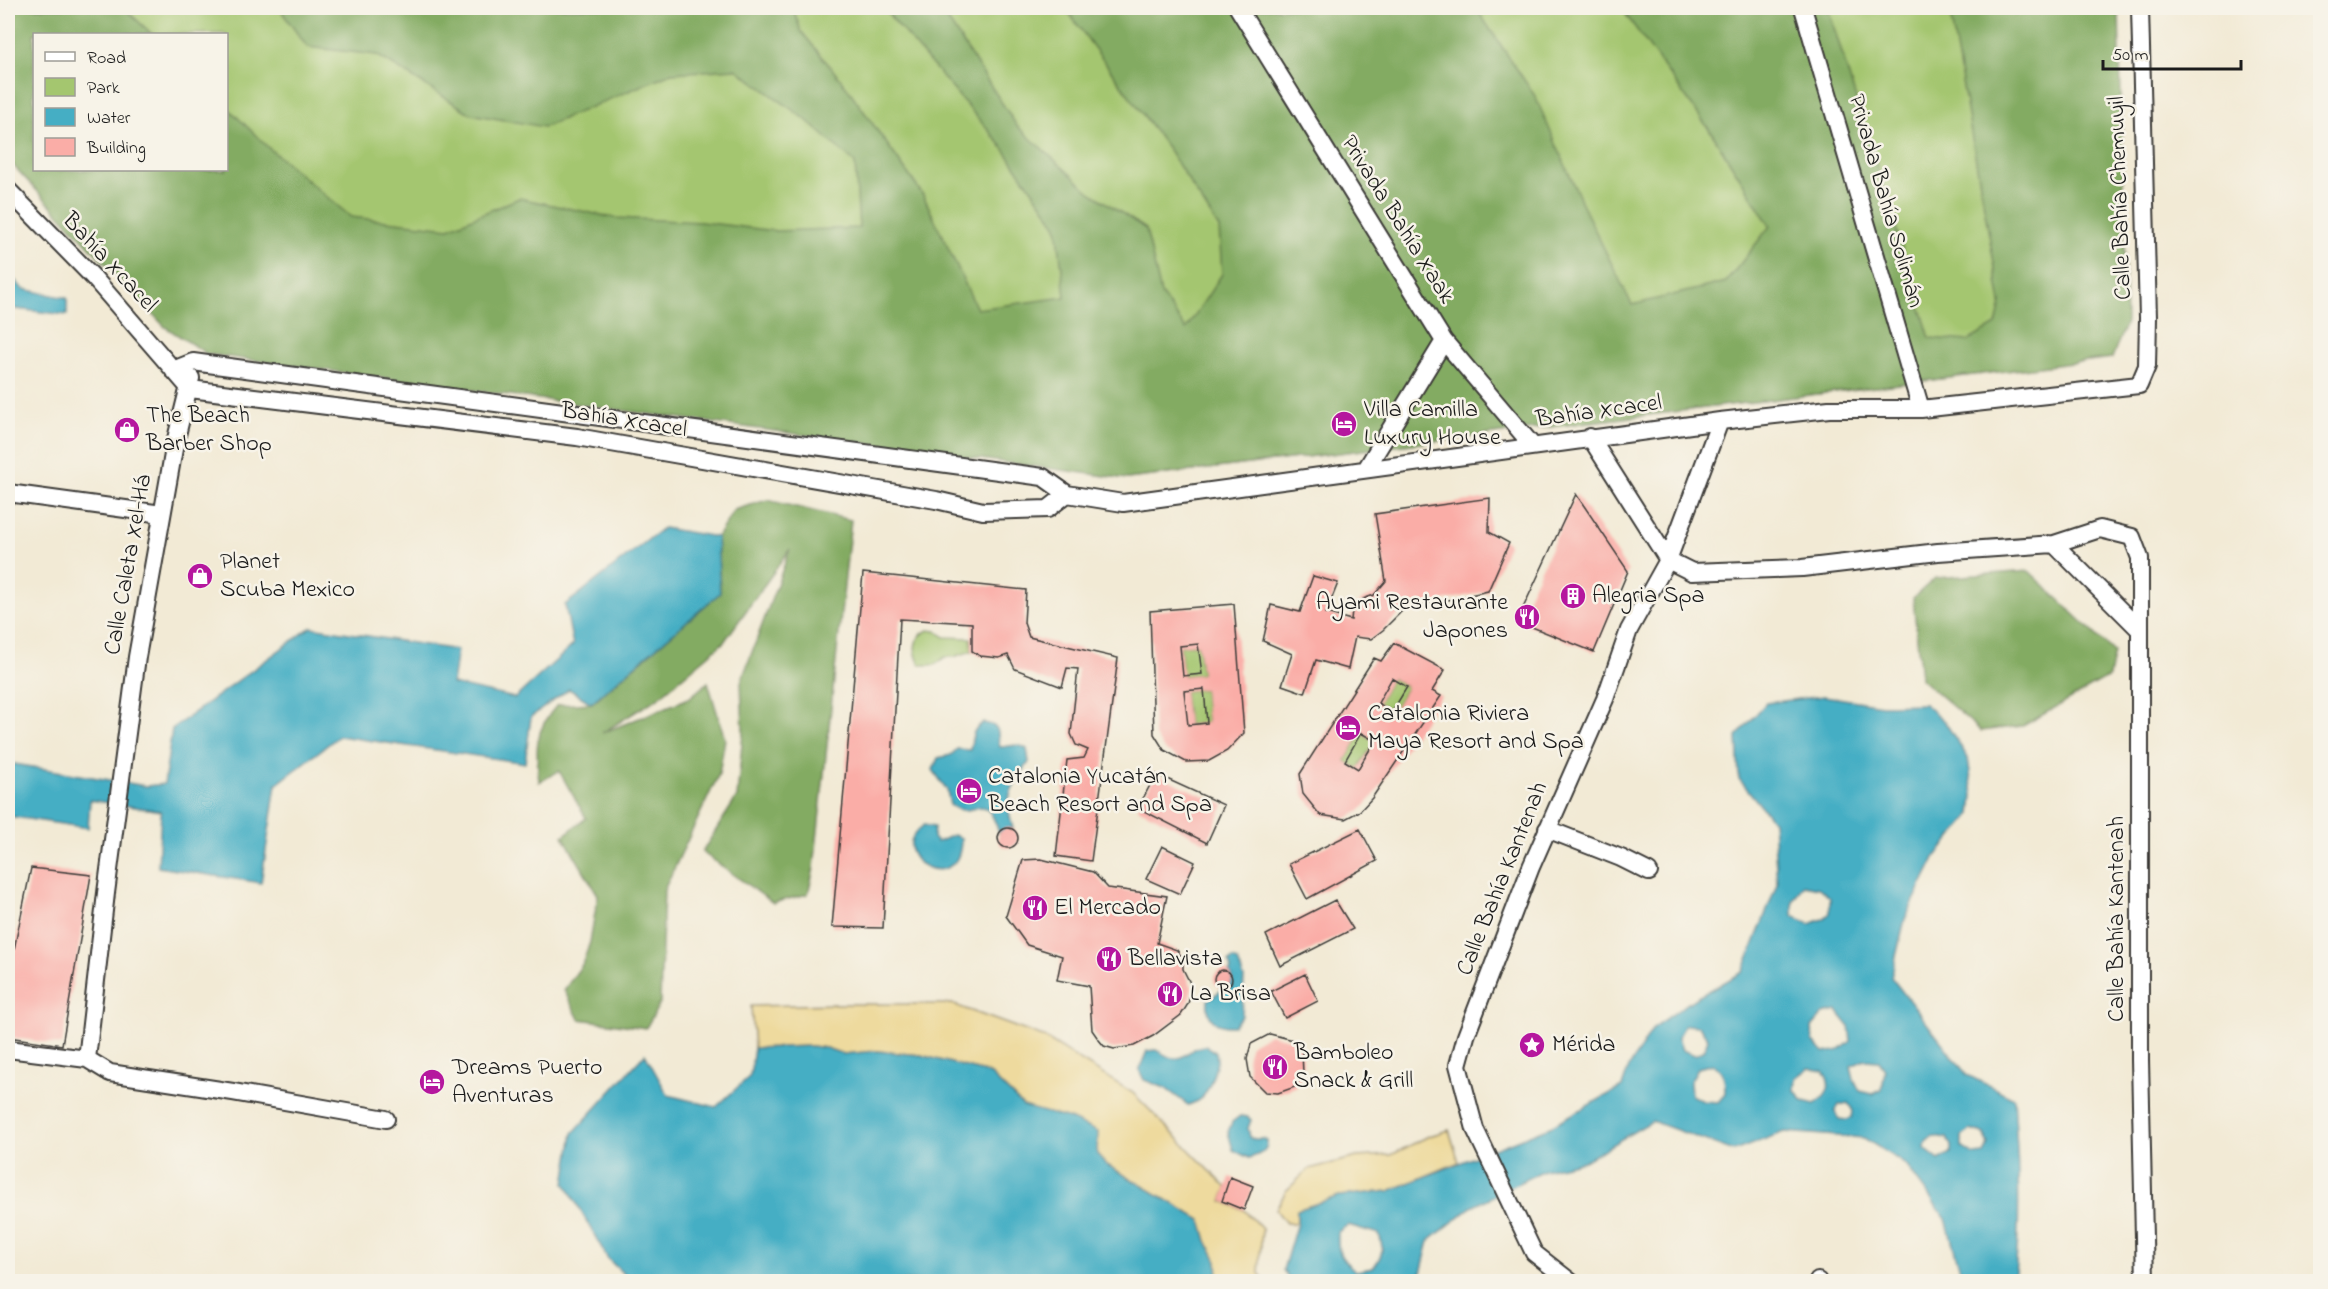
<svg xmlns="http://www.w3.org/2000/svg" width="2328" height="1289" font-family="'Indie Flower',sans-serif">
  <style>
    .green { fill: #a4c66f; stroke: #607146; stroke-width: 1.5 }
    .forest { fill: #83ab62; stroke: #50643f; stroke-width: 1.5 }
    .sand { fill: #eeda9e; stroke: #857b5d; stroke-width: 1.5 }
    .water { fill: #45aec4; stroke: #306570; stroke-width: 1.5; fill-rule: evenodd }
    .building { fill: #faada7; fill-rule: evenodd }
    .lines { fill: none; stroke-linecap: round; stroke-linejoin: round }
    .street-casing { stroke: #3c3b38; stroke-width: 20 }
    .street { stroke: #fff; stroke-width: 16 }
    .labels { text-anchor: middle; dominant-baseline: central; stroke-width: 5; stroke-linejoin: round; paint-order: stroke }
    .street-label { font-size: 24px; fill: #1c1c1c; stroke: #f7f3e8 }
    .poi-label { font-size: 24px; fill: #1c1c1c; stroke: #f7f3e8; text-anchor: start }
  </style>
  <rect width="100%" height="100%" fill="#f7f3e8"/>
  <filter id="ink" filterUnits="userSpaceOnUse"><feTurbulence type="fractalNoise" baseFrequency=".0167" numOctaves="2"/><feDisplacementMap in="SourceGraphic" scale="12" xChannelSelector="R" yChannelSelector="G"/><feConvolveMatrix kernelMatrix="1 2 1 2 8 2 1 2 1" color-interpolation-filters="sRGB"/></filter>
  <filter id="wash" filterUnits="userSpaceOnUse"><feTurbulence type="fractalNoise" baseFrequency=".008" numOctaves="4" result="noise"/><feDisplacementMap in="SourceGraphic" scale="24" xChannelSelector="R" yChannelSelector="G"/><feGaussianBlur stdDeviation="1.35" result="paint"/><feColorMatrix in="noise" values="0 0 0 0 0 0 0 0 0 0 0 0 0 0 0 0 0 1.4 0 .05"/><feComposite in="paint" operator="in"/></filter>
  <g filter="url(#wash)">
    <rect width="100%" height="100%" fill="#f2ead5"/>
    <path class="green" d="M 29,8 L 2012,8 L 2003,371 L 1127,479 L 482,287 L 226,170 L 226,34 L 55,34 Z
      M 928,630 L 936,631 L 945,637 L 971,638 L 972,651 L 954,657 L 945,657 L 935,665 L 920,665 C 913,650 912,639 928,630 Z
      M 1198,644 L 1202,674 L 1183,676 L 1180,646 Z
      M 1392,678 L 1407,687 L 1392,712 L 1378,703 Z
      M 1204,689 L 1207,723 L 1188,725 L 1184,691 Z
      M 1361,733 L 1375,741 L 1358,769 L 1345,761 Z"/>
    <path class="forest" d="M 8,8 L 124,8 L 152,34 L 34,34 L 34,170 L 226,170 L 227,107 L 270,149 L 351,217 L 449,228 L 519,198 L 615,218 L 701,222 L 775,231 L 859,228 L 855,163 L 805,119 L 736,69 L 671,73 L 544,127 L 471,114 L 377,55 L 307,47 L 279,8 L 793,8 L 801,31 L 846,86 L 923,195 L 977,309 L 1065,297 L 1057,226 L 1001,145 L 883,8 L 940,8 L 1017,126 L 1090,192 L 1146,229 L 1161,294 L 1186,329 L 1222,274 L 1219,228 L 1169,150 L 1065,8 L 1476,8 L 1535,96 L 1586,212 L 1632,305 L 1726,282 L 1770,226 L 1711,132 L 1621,8 L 1828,8 L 1930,338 L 1968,341 L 1996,325 L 2001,303 L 1949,8 L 2119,8 L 2126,323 L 2112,358 L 1127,479 L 207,354 L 165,327 L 8,160 Z
      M 767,500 L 851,520 L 814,868 L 808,894 L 773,903 L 702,852 L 737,797 L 743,732 L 741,682 L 790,549 L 724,642 L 658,698 L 602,733 L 689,698 L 708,682 L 725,739 L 719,774 L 664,890 L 660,1003 L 646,1028 L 579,1019 L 564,990 L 582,965 L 590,942 L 598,895 L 563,836 L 586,818 L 559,771 L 539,782 C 536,749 533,732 557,705 L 592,703 L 720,593 L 717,537 L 734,510 Z
      M 2029,571 L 2114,652 L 2109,677 L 2023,726 L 1981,731 L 1921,679 L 1913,598 L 1935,578 Z"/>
    <path class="sand" d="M 840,1004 L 952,1004 L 1043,1037 L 1133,1093 L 1227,1188 L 1222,1201 L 1244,1210 L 1262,1229 L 1259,1273 L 1265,1281 L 1218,1281 L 1217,1261 L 1207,1241 L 1201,1220 L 1107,1165 L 1097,1154 L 1036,1110 L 1023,1106 L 991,1075 L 981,1071 L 921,1055 L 877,1051 L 843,1054 L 826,1048 L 811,1046 L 754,1048 L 751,1006 Z
      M 1449,1130 L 1459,1162 L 1389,1191 L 1339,1196 L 1297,1210 L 1297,1223 L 1286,1223 L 1276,1210 L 1286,1191 L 1309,1169 L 1357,1157 L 1391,1155 L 1429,1136 Z"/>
    <path class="water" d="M 8,273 L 23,289 L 67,298 L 67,315 L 8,308 Z
      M 663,528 L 717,537 L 720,593 L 591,703 L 569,689 L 531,717 L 525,763 L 339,736 L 276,785 L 261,883 L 158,867 L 161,811 L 90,800 L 88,828 L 8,816 L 8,763 L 146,786 L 164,784 L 172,729 L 311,627 L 457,650 L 452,684 L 515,698 L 573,645 L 565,605 Z
      M 1824,696 L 1882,705 L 1924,704 L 1945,722 L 1968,758 L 1973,795 L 1971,815 L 1936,856 L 1905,919 L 1891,977 L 1967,1075 L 2014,1098 C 2018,1159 2022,1221 2014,1281 L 1963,1281 L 1946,1219 L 1906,1165 L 1864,1138 L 1784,1132 L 1734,1151 L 1652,1121 L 1584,1161 L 1544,1170 L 1470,1208 L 1429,1241 L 1419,1281 L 1290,1281 L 1283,1270 L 1297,1223 L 1297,1210 L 1339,1196 L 1389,1191 L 1547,1128 L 1622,1087 L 1628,1069 L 1653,1028 L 1694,999 L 1743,972 L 1777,884 L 1773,821 L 1739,779 L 1737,736 L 1766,703 ZM 1803,885 L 1819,888 L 1830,898 L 1830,913 L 1823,919 L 1810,924 L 1793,916 L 1793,901 ZM 1837,1011 L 1849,1026 L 1851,1041 L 1840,1050 L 1824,1053 L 1813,1041 L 1812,1027 L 1823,1014 ZM 1685,1025 L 1699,1026 L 1708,1039 L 1704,1050 L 1695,1055 L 1682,1050 L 1678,1038 ZM 1865,1060 L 1879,1061 L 1885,1070 L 1882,1090 L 1872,1094 L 1860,1091 L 1854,1079 L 1851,1066 ZM 1713,1064 C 1725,1072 1725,1080 1725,1094 L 1718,1102 L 1703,1101 L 1691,1095 L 1690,1082 L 1698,1068 ZM 1809,1068 L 1823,1071 C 1833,1085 1829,1095 1815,1104 L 1803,1101 L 1795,1090 L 1796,1078 ZM 1848,1103 L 1853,1111 L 1852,1117 L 1848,1120 L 1840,1119 L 1835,1112 L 1839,1105 ZM 1970,1130 L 1984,1134 L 1989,1144 L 1984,1154 L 1974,1155 L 1962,1147 L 1962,1137 ZM 1933,1136 L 1947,1138 L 1951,1146 L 1951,1153 L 1939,1160 L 1925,1149 L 1926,1142 ZM 1348,1225 L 1379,1234 C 1384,1249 1383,1255 1373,1268 L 1356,1271 C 1340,1259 1337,1253 1338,1232 Z
      M 983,723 C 1005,726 995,734 1000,747 C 1011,747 1016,742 1027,749 L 1029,762 C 1011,789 1003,795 1013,829 L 1007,828 L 999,833 C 984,784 974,823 950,805 L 947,790 L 933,770 L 938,758 L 951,755 L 957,749 L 970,750 C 973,738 971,730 983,723 Z
      M 924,825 L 934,827 L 933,838 L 937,842 L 953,835 L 961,838 C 962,900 879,857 924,825 Z
      M 1233,959 L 1238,961 L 1244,978 L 1242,1016 L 1233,1026 C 1215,1027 1206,1019 1208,1000 L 1231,983 L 1232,977 L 1229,972 L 1231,970 L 1229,962 Z
      M 811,1046 L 826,1048 L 843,1054 L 877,1051 L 921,1055 L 981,1071 L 991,1075 L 1023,1106 L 1070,1119 L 1098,1132 L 1097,1154 L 1107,1165 L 1201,1220 L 1207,1241 L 1217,1261 L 1218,1281 L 631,1281 L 608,1259 L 565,1183 L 573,1133 L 645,1054 L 668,1095 L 716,1107 L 750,1076 L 754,1048 Z
      M 1205,1046 L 1216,1052 C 1218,1063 1216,1066 1213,1076 C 1208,1091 1204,1100 1188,1105 L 1165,1088 L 1144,1080 L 1139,1070 L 1147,1051 L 1157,1050 C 1186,1070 1181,1048 1205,1046 Z
      M 1240,1116 L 1248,1117 L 1251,1120 L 1248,1128 L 1250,1137 L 1254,1139 L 1264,1139 L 1267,1141 C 1268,1152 1258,1155 1249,1158 L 1233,1150 L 1228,1132 L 1232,1122 Z"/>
    <g id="blocks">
      <path class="building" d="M 1576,494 L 1628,571 L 1594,652 L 1517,621 Z
        M 1490,498 L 1489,532 L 1509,543 L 1488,591 L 1403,610 L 1383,630 L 1371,639 L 1355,637 L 1348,669 L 1316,660 L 1305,693 L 1282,685 L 1292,654 L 1263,641 L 1271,605 L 1300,612 L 1313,576 L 1338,583 L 1326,613 L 1351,620 L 1352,610 L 1363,599 L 1374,595 L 1386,581 L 1375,514 Z
        M 863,573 L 1026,590 L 1024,623 L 1029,637 L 1118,658 L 1091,861 L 1056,856 L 1067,760 L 1084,758 L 1088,750 L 1076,745 L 1071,734 L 1078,669 L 1067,668 L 1062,687 L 1015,669 L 1008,655 L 999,658 L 990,657 L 980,656 L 972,651 L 972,623 L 900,619 L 883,928 L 832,927 Z
        M 1234,604 L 1244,733 L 1227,751 L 1209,761 L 1186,762 L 1164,750 L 1154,734 L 1150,611 ZM 1198,644 L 1202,674 L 1183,676 L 1180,646 ZM 1204,689 L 1207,723 L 1188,725 L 1184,691 Z
        M 1394,643 L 1445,670 L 1432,691 L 1441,696 L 1372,798 L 1360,811 L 1345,819 L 1320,815 L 1303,794 L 1300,774 L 1374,658 L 1381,661 ZM 1392,678 L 1407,687 L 1392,712 L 1378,703 ZM 1361,733 L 1375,741 L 1358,769 L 1345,761 Z
        M 1156,774 L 1224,805 L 1207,843 L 1138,808 Z
        M998 838a10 10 0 1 1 20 0a10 10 0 1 1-20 0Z
        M 1360,829 L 1377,861 L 1307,899 L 1289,864 Z
        M 1162,846 L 1195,862 L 1180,894 L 1146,879 Z
        M 1041,859 L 1093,872 L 1108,888 L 1167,896 L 1157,943 L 1177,950 L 1183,959 L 1183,969 L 1192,987 L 1188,1004 L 1181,1015 L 1153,1036 L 1134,1046 L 1114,1049 L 1104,1046 L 1099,1040 L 1092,1030 L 1089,986 L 1057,980 L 1062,956 L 1027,945 L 1006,916 L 1023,860 Z
        M 31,868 L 91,875 L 62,1045 L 8,1037 L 8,978 Z
        M 1335,900 L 1353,929 L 1280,966 L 1266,935 Z
        M1214 979a9 9 0 1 1 18 0a9 9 0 1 1-18 0Z
        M 1305,974 L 1318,1001 L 1285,1018 L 1271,991 Z
        M 1270,1034 L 1293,1040 L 1302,1051 L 1303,1074 L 1295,1087 L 1278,1093 L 1265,1092 L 1250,1077 L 1247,1059 L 1251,1044 Z
        M 1230,1177 L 1253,1186 L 1244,1210 L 1222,1201 Z"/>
    </g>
  </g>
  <g filter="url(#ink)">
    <use href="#blocks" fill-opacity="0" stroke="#3c3b38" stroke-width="1.5"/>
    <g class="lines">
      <g class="street-casing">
        <path id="street" d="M 1238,8 L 1444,341 L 1532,445
          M 1803,8 L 1921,409
          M 8,190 L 94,278 L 190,389 L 577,437 L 936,500 L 983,511 L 1048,509 L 1067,494
          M 173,370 L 193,362 L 1043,477 L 1067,494 L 1123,503 L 1720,421 L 1829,409 L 1921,409 L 2139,385 L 2147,366 L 2148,318 L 2140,8
          M 1590,437 L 1668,560 L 1692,572 L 1802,568 L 1938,552 L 2054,544 L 2100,529 L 2132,537 L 2140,558 L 2140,1060 L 2145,1282
          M 1366,469 L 1444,341
          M 8,493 L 162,514
          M 2054,544 L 2140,630
          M 1547,829 L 1621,858 L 1649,872
          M 8,1049 L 87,1059 L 110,1073 L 233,1092 L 386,1119
          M 87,1059 L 106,893 L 137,657 L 175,443 L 191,378
          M 1571,1282 L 1534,1253 L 1475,1129 L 1458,1065 L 1466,1036 L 1531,867 L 1605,699 L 1629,630 L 1668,560 L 1720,421
          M 1818,1282 L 1818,1281"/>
      </g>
      <use href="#street" class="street"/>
    </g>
  </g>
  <defs>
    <g id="hotel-disc" transform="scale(1.35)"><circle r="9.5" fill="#b5179e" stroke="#f7f3e8"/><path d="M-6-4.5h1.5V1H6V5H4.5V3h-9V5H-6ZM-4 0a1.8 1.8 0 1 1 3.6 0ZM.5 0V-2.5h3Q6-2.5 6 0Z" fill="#fff"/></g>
    <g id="shop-disc" transform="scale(1.35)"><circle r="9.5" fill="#b5179e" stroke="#f7f3e8"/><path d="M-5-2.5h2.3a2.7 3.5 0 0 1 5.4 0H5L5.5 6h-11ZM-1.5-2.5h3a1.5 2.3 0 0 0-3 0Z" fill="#fff"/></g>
    <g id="building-disc" transform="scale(1.35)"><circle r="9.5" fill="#b5179e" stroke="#f7f3e8"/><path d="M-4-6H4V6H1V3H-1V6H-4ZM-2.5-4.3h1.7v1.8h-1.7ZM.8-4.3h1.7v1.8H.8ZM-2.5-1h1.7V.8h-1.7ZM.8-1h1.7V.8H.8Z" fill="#fff"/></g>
    <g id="restaurant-disc" transform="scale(1.35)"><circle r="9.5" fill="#b5179e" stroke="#f7f3e8"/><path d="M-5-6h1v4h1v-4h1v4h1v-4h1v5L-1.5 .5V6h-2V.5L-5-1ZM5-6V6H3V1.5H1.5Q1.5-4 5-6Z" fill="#fff"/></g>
    <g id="sight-disc" transform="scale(1.35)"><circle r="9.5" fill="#b5179e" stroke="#f7f3e8"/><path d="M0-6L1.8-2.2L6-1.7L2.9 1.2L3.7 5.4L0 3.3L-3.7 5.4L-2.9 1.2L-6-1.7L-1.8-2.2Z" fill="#fff"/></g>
  </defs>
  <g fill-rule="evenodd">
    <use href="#hotel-disc" x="1344" y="424"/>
    <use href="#shop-disc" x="127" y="430"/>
    <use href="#shop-disc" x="200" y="576"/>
    <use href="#building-disc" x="1573" y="596"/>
    <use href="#restaurant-disc" x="1527" y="617"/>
    <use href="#hotel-disc" x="1348" y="728"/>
    <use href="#hotel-disc" x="969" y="791"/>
    <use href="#restaurant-disc" x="1035" y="908"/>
    <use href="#restaurant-disc" x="1109" y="959"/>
    <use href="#restaurant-disc" x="1170" y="994"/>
    <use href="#sight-disc" x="1532" y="1045"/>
    <use href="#restaurant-disc" x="1275" y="1067"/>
    <use href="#hotel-disc" x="432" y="1082"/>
  </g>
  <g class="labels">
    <g class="street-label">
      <text transform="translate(2121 198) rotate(-92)">Calle Bahía Chemuyil</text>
      <text transform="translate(1885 201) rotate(74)">Privada Bahía Solimán</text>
      <text transform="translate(1397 220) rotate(58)">Privada Bahía Xaak</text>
      <text transform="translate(109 263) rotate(47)">Bahía Xcacel</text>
      <text transform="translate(1599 412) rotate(-8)">Bahía Xcacel</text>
      <text transform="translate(624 421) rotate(9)">Bahía Xcacel</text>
      <text transform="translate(129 565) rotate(-80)">Calle Caleta Xel-Há</text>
      <text transform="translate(1503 879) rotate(-68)">Calle Bahía Kantenah</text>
      <text transform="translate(2117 919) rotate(-90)">Calle Bahía Kantenah</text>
    </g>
    <g class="poi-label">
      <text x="1364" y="410">Villa Camilla<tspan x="1364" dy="28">Luxury House</tspan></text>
      <text x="146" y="416">The Beach<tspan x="146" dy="28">Barber Shop</tspan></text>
      <text x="220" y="562">Planet<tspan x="220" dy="28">Scuba Mexico</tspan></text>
      <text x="1592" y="596">Alegria Spa</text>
      <text x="1508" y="603" text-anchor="end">Ayami Restaurante<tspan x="1508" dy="28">Japones</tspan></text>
      <text x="1368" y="714">Catalonia Riviera<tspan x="1368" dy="28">Maya Resort and Spa</tspan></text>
      <text x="988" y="777">Catalonia Yucatán<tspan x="988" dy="28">Beach Resort and Spa</tspan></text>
      <text x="1054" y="908">El Mercado</text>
      <text x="1128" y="959">Bellavista</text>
      <text x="1190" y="994">La Brisa</text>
      <text x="1552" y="1045">Mérida</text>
      <text x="1294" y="1053">Bamboleo<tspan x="1294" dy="28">Snack &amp; Grill</tspan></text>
      <text x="452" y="1068">Dreams Puerto<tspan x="452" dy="28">Aventuras</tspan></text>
    </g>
  </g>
  <rect width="2328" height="1289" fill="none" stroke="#f7f3e8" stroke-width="30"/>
  <rect x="33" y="33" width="195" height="138" fill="#f7f3e8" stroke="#9f9d96" stroke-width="1.5"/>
  <rect x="45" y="52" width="30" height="9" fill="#ffffff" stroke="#9f9d96" stroke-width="1.5"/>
  <text x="87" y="63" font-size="18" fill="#1c1c1c">Road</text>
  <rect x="45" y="78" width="30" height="18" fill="#a4c66f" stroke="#9f9d96" stroke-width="1.5"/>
  <text x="87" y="93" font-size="18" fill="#1c1c1c">Park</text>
  <rect x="45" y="108" width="30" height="18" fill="#45aec4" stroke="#9f9d96" stroke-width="1.5"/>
  <text x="87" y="123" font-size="18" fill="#1c1c1c">Water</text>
  <rect x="45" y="138" width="30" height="18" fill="#faada7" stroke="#9f9d96" stroke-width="1.5"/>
  <text x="87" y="153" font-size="18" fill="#1c1c1c">Building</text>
  <path d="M2103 60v9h138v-9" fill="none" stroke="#1c1c1c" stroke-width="3"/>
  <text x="2112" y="60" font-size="18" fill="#1c1c1c" stroke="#f7f3e8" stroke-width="4.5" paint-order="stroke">50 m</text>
</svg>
